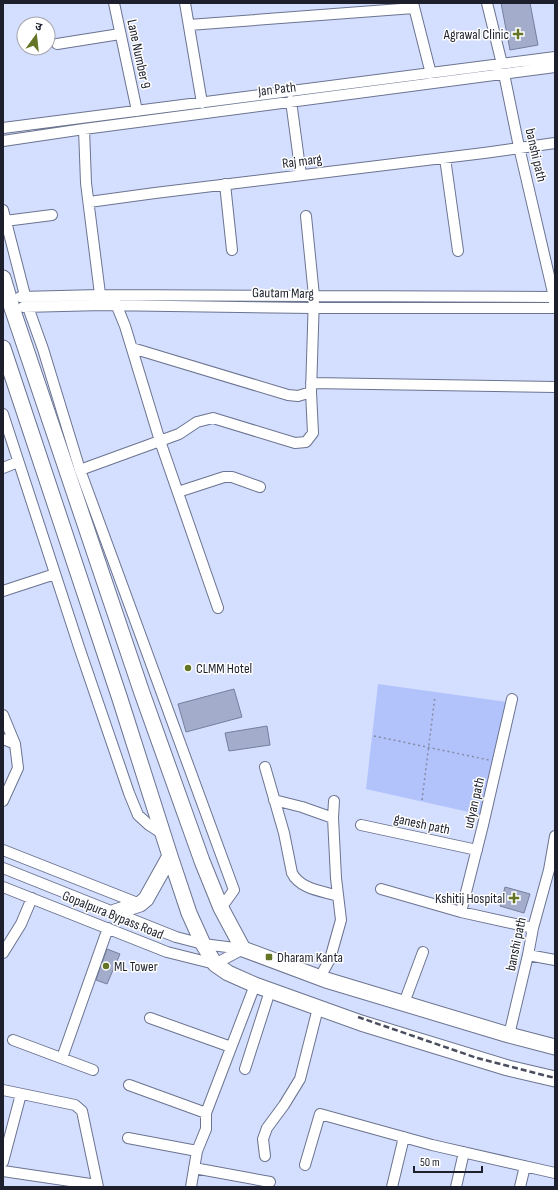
<svg xmlns="http://www.w3.org/2000/svg" width="558" height="1190" font-family="'Sofia Sans Condensed','Noto Sans Devanagari',sans-serif">
  <style>
    .green { fill: #b2c3fc }
    .building { fill: #a3adcb; stroke: #757e9b }
    .lines { fill: none; stroke-linecap: round; stroke-linejoin: round }
    .minor-casing { stroke: #6b7490; stroke-width: 12 }
    .highway-casing { stroke: #6b7490; stroke-width: 17 }
    .path { stroke: #848ba2; stroke-width: 1.5; stroke-dasharray: 2 3; stroke-linecap: butt }
    .minor { stroke: #fff; stroke-width: 10 }
    .highway { stroke: #fff; stroke-width: 15 }
    .rail { stroke: #494d5e; stroke-width: 2.5; stroke-dasharray: 6 3; stroke-linecap: butt }
    .poi-dot { fill: #647626; stroke: #fff; stroke-width: 1.5 }
    .labels { text-anchor: middle; dominant-baseline: central; stroke-width: 3; stroke-linejoin: round; paint-order: stroke }
    .poi-label { font-size: 14px; fill: #1d202c; stroke: #fff; text-anchor: start }
    .street-label { font-size: 14px; fill: #1d202c; stroke: #fff }
  </style>
  <rect width="100%" height="100%" fill="#d4defe"/>
  <path class="green" d="M 378,684 L 507,702 L 482,815 L 366,789 Z"/>
  <path class="building" d="M 501,3 L 530,3 L 538,45 L 510,50 Z
    M 234,689 L 242,717 L 186,732 L 178,704 Z
    M 267,726 L 270,745 L 229,751 L 225,733 Z
    M 505,887 L 530,894 L 524,913 L 500,906 Z
    M 107,949 L 120,954 L 107,984 L 96,980 Z"/>
  <g class="lines">
    <g class="minor-casing">
      <path id="minor" d="M 114,3 L 137,111
        M 185,3 L 202,103
        M 413,3 L 431,74
        M 487,3 L 502,64 L 519,147 L 554,297 L 554,303
        M 189,25 L 414,8
        M 57,44 L 120,34
        M 291,101 L 301,175
        M 3,128 L 555,57
        M 84,129 L 86,183 L 101,302
        M 3,141 L 84,129 L 555,67
        M 445,158 L 458,251
        M 225,184 L 232,250
        M 89,202 L 155,193 L 484,153 L 555,143
        M 3,210 L 28,307 L 43,349 L 80,470 L 234,890 L 221,908
        M 5,221 L 52,215
        M 20,297 L 100,295 L 555,297
        M 114,299 L 125,326 L 160,441 L 218,608
        M 23,307 L 102,305 L 313,308 L 555,308
        M 132,348 L 288,395 L 298,396 L 311,392
        M 311,383 L 555,387
        M 3,414 L 80,650 L 129,793 L 138,815 L 149,825 L 163,834
        M 3,468 L 18,462
        M 80,470 L 179,434 L 197,422 L 213,418 L 295,443 L 306,442 L 313,433 L 311,392 L 314,296 L 306,216
        M 178,492 L 224,477 L 232,477 L 260,487
        M 3,591 L 55,574
        M 3,715 L 15,744 L 18,768 L 3,801
        M 3,739 L 15,744
        M 265,767 L 284,833 L 292,873 C 300,889 322,891 338,896
        M 274,800 L 302,807 L 333,818
        M 361,825 L 477,850
        M 3,850 L 140,904
        M 3,868 L 176,937 L 203,944 L 243,949
        M 3,887 L 167,952 L 215,964 L 243,949
        M 381,889 L 461,912 L 533,928
        M 461,912 L 483,825 L 512,699
        M 3,953 L 21,924 L 32,898
        M 528,955 L 555,960
        M 320,977 L 330,959 L 341,920 L 336,878 L 333,818 L 334,801
        M 404,1003 L 423,952
        M 150,1018 L 231,1047
        M 509,1035 L 528,955 L 533,928 L 549,870 L 555,836
        M 13,1040 L 93,1070
        M 62,1058 L 108,928
        M 245,1069 L 270,991
        M 129,1085 L 206,1113
        M 3,1090 L 75,1105 L 82,1111 L 98,1187
        M 128,1138 L 197,1151
        M 265,1156 L 263,1139 L 267,1128 L 284,1105 L 300,1079 L 318,1008
        M 3,1162 L 21,1094
        M 305,1165 L 320,1114 L 432,1145 L 555,1173
        M 194,1168 L 270,1182
        M 3,1171 L 97,1185
        M 191,1187 L 197,1151 L 206,1129 L 206,1113 L 255,985
        M 392,1187 L 404,1137
        M 456,1187 L 464,1152
        M 520,1187 L 525,1166"/>
    </g>
    <g class="highway-casing">
      <path id="highway" d="M 3,278 L 12,308 L 142,693 L 202,861 L 221,908 L 243,949 L 326,980 L 509,1035 L 555,1047
        M 3,348 L 120,699 L 170,856 L 189,913 L 203,944 L 215,964 L 228,973 L 255,985 L 361,1023 L 508,1068 L 555,1079
        M 115,912 L 140,904 L 146,899 L 170,856"/>
    </g>
    <path class="path" d="M 374,736 L 489,760
      M 422,800 L 435,696"/>
    <use href="#minor" class="minor"/>
    <use href="#highway" class="highway"/>
    <path class="rail" d="M 358,1017 L 477,1058 L 555,1078"/>
  </g>
  <g class="poi-dot">
    <path d="M516 28h4v4h4v4h-4v4h-4v-4h-4v-4h4z"/>
    <circle cx="188" cy="668" r="4"/>
    <path d="M512 892h4v4h4v4h-4v4h-4v-4h-4v-4h4z"/>
    <rect x="265" y="953" width="8" height="8" rx="2"/>
    <circle cx="106" cy="966" r="4"/>
  </g>
  <g class="labels">
    <g class="poi-label">
      <text x="509" y="34" text-anchor="end">Agrawal Clinic</text>
      <text x="196" y="668">CLMM Hotel</text>
      <text x="505" y="898" text-anchor="end">Kshitij Hospital</text>
      <text x="277" y="957">Dharam Kanta</text>
      <text x="114" y="966">ML Tower</text>
    </g>
    <g class="street-label">
      <text transform="translate(139 54) rotate(78)">Lane Number 9</text>
      <text transform="translate(277 89) rotate(-7)">Jan Path</text>
      <text transform="translate(536 155) rotate(77)">banshi path</text>
      <text transform="translate(302 161) rotate(-7)">Raj marg</text>
      <text transform="translate(283 293) rotate(1)">Gautam Marg</text>
      <text transform="translate(474 803) rotate(-77)">udyan path</text>
      <text transform="translate(422 824) rotate(12)">ganesh path</text>
      <text transform="translate(113 915) rotate(22)">Gopalpura Bypass Road</text>
      <text transform="translate(516 944) rotate(-78)">banshi path</text>
    </g>
  </g>
  <rect width="558" height="1190" fill="none" stroke="#1d202c" stroke-width="8"/>
  <g transform="translate(36 36) rotate(15)"><circle r="19" fill="#ffffff" stroke="#a5a6ab"/>
  <path d="M0-3L7 15L0 10L-7 15Z" fill="#647626"/>
  <text y="-6" font-size="11" font-weight="bold" text-anchor="middle" fill="#1d202c">उ</text>
  </g>
  <path d="M414 1166v6h68v-6" fill="none" stroke="#1d202c" stroke-width="2"/>
  <text x="420" y="1166" font-size="12" fill="#1d202c" stroke="#ffffff" stroke-width="3" paint-order="stroke">50 m</text>
</svg>
